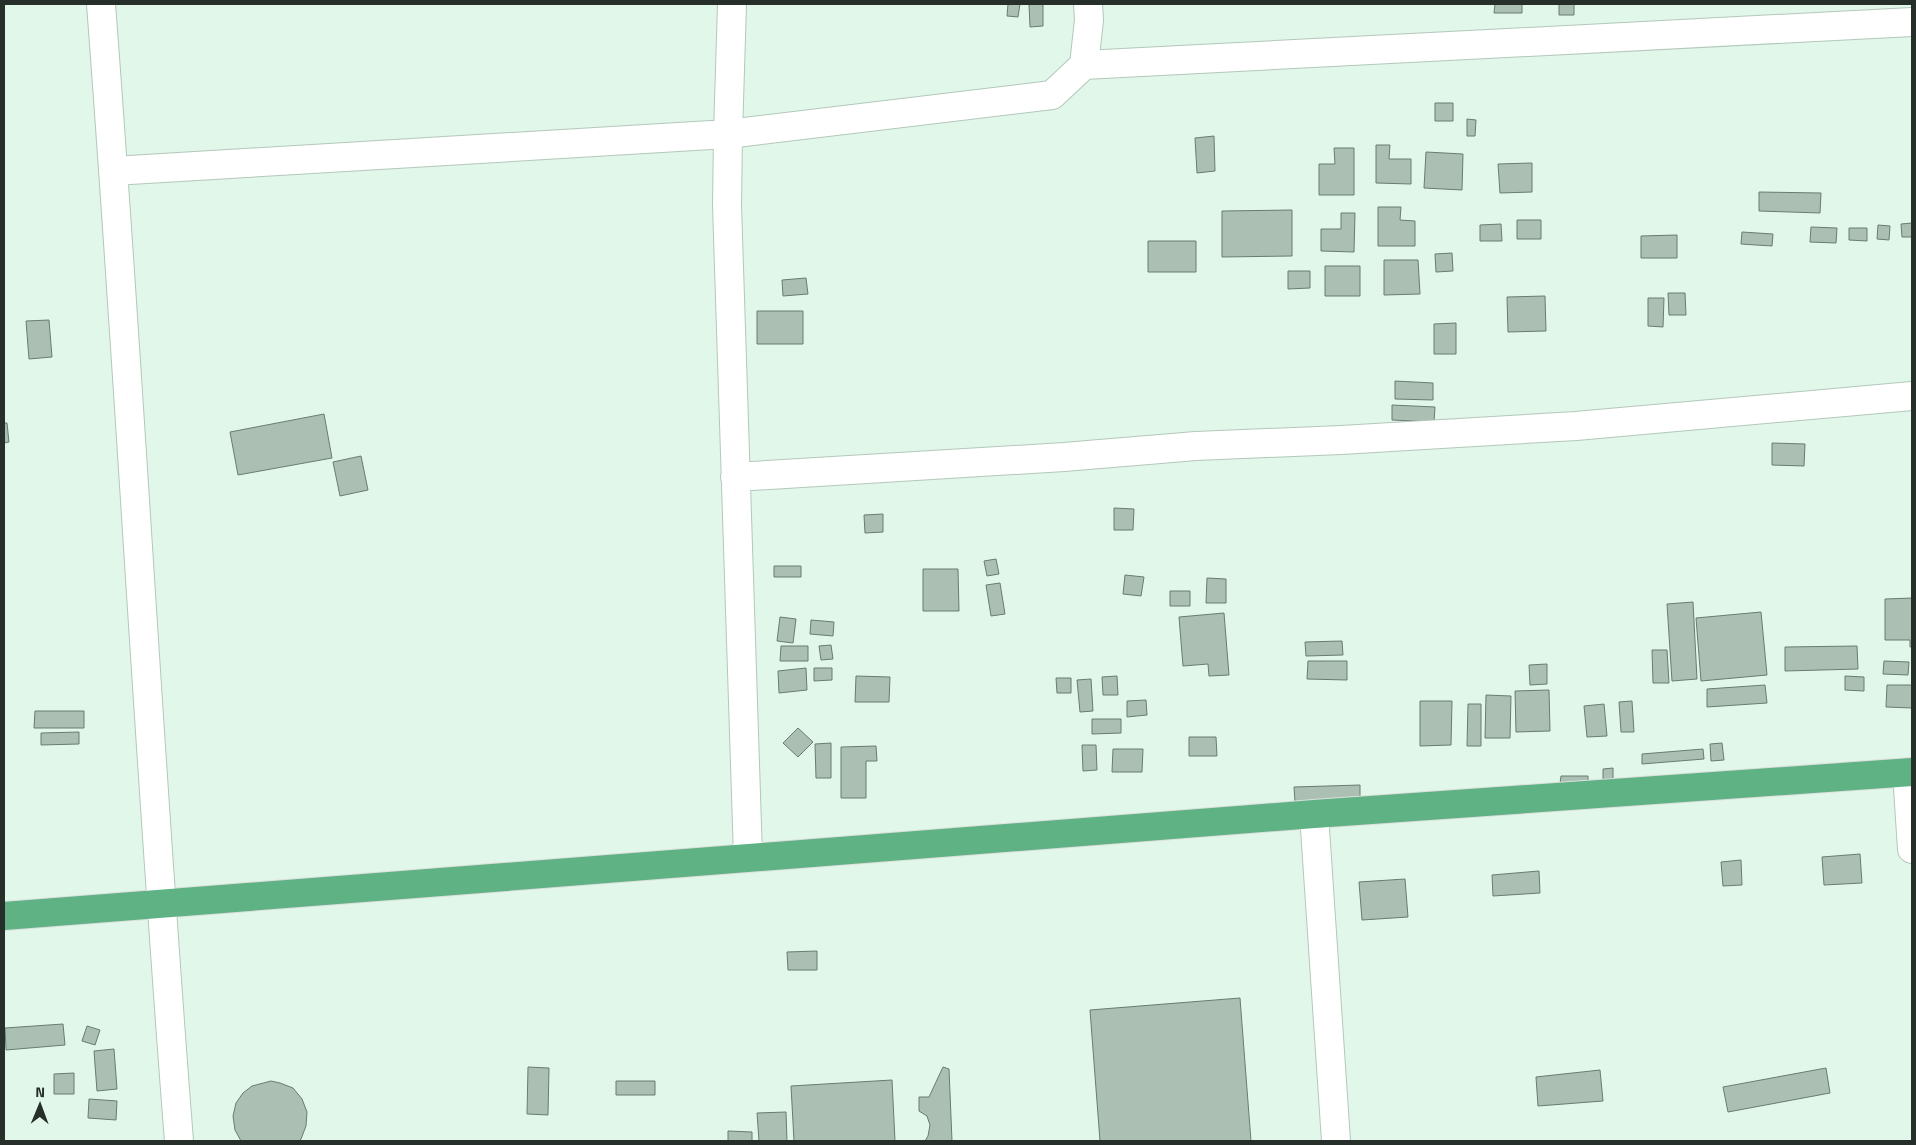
<svg xmlns="http://www.w3.org/2000/svg" width="1916" height="1145" font-family="'Titillium Web',sans-serif">
  <style>
    .building { fill: #abbfb2; stroke: #697c70 }
    .lines { fill: none; stroke-linecap: round; stroke-linejoin: round }
    .street-casing { stroke: #b3c8ba; stroke-width: 30 }
    .highway-casing { stroke: #dcdedd; stroke-width: 30 }
    .street { stroke: #fff; stroke-width: 28 }
    .highway { stroke: #5eb283; stroke-width: 28 }
  </style>
  <rect width="100%" height="100%" fill="#e1f7e9"/>
  <path class="building" d="M 1008,4 L 1020,4 L 1018,17 L 1007,16 Z
    M 1029,4 L 1043,4 L 1043,26 L 1030,27 Z
    M 1495,4 L 1522,4 L 1522,13 L 1494,13 Z
    M 1559,4 L 1574,4 L 1574,15 L 1559,15 Z
    M 1435,103 L 1453,103 L 1453,121 L 1435,121 Z
    M 1467,119 L 1476,120 L 1475,136 L 1467,136 Z
    M 1214,136 L 1215,171 L 1197,173 L 1195,138 Z
    M 1376,145 L 1390,145 L 1389,159 L 1411,159 L 1411,184 L 1376,183 Z
    M 1334,148 L 1354,148 L 1354,195 L 1319,195 L 1319,164 L 1335,164 Z
    M 1426,152 L 1463,154 L 1462,190 L 1424,188 Z
    M 1532,163 L 1532,192 L 1500,193 L 1498,164 Z
    M 1759,192 L 1821,193 L 1820,213 L 1759,211 Z
    M 1378,207 L 1401,207 L 1400,220 L 1415,221 L 1415,246 L 1378,246 Z
    M 1292,210 L 1292,256 L 1222,257 L 1222,211 Z
    M 1341,213 L 1355,213 L 1354,252 L 1321,251 L 1321,229 L 1341,229 Z
    M 1517,220 L 1541,220 L 1541,239 L 1517,239 Z
    M 1912,223 L 1912,237 L 1902,237 L 1901,224 Z
    M 1501,224 L 1502,241 L 1480,241 L 1480,225 Z
    M 1878,225 L 1890,226 L 1889,240 L 1877,239 Z
    M 1811,227 L 1837,228 L 1836,243 L 1810,242 Z
    M 1849,228 L 1867,228 L 1867,241 L 1849,240 Z
    M 1742,232 L 1773,234 L 1772,246 L 1741,244 Z
    M 1677,235 L 1677,258 L 1641,258 L 1641,236 Z
    M 1148,241 L 1196,241 L 1196,272 L 1148,272 Z
    M 1452,253 L 1453,271 L 1436,272 L 1435,254 Z
    M 1384,260 L 1418,260 L 1420,294 L 1384,295 Z
    M 1325,266 L 1360,266 L 1360,296 L 1325,296 Z
    M 1288,271 L 1310,271 L 1310,288 L 1288,289 Z
    M 806,278 L 808,294 L 783,296 L 782,280 Z
    M 1668,293 L 1685,293 L 1686,315 L 1669,315 Z
    M 1545,296 L 1546,331 L 1508,332 L 1507,297 Z
    M 1648,298 L 1664,298 L 1663,327 L 1648,326 Z
    M 757,311 L 803,311 L 803,344 L 757,344 Z
    M 49,320 L 52,357 L 29,359 L 26,321 Z
    M 1456,323 L 1456,354 L 1434,354 L 1434,324 Z
    M 1395,381 L 1433,383 L 1433,400 L 1395,399 Z
    M 1392,405 L 1435,407 L 1434,422 L 1392,420 Z
    M 324,414 L 332,458 L 238,475 L 230,432 Z
    M 4,423 L 7,423 L 9,442 L 4,443 Z
    M 1772,443 L 1805,444 L 1804,466 L 1772,465 Z
    M 361,456 L 368,490 L 340,496 L 333,462 Z
    M 1114,508 L 1134,509 L 1133,530 L 1114,530 Z
    M 883,514 L 883,532 L 865,533 L 864,515 Z
    M 996,559 L 999,574 L 987,576 L 984,561 Z
    M 774,566 L 801,566 L 801,577 L 774,577 Z
    M 923,569 L 958,569 L 959,611 L 923,611 Z
    M 1125,575 L 1144,577 L 1141,596 L 1123,594 Z
    M 1207,578 L 1226,579 L 1226,603 L 1206,603 Z
    M 1000,583 L 1005,614 L 991,616 L 986,585 Z
    M 1170,591 L 1190,591 L 1190,606 L 1170,606 Z
    M 1912,598 L 1912,647 L 1910,647 L 1910,640 L 1885,640 L 1885,599 Z
    M 1693,602 L 1697,679 L 1672,681 L 1667,604 Z
    M 1761,612 L 1767,675 L 1701,681 L 1696,618 Z
    M 1224,613 L 1229,675 L 1209,676 L 1208,664 L 1183,666 L 1179,617 Z
    M 780,617 L 796,619 L 793,643 L 777,641 Z
    M 811,620 L 834,622 L 833,636 L 810,634 Z
    M 1342,641 L 1343,655 L 1306,656 L 1305,642 Z
    M 831,645 L 833,659 L 821,660 L 819,646 Z
    M 781,646 L 808,646 L 808,661 L 780,661 Z
    M 1857,646 L 1858,669 L 1785,671 L 1785,647 Z
    M 1652,650 L 1667,650 L 1669,683 L 1653,683 Z
    M 1308,661 L 1347,661 L 1347,680 L 1307,679 Z
    M 1884,661 L 1909,662 L 1908,675 L 1883,674 Z
    M 1547,664 L 1547,684 L 1530,685 L 1529,665 Z
    M 806,668 L 807,690 L 779,693 L 778,671 Z
    M 814,668 L 832,668 L 832,680 L 814,681 Z
    M 856,676 L 890,677 L 889,702 L 855,702 Z
    M 1117,676 L 1118,695 L 1103,695 L 1102,677 Z
    M 1845,676 L 1864,677 L 1864,691 L 1845,690 Z
    M 1056,678 L 1071,678 L 1071,693 L 1057,693 Z
    M 1091,679 L 1093,711 L 1080,712 L 1077,680 Z
    M 1765,685 L 1767,703 L 1707,707 L 1707,689 Z
    M 1887,685 L 1912,685 L 1912,708 L 1886,707 Z
    M 1549,690 L 1550,731 L 1516,732 L 1515,691 Z
    M 1486,695 L 1511,696 L 1510,738 L 1485,738 Z
    M 1146,700 L 1147,715 L 1127,717 L 1127,701 Z
    M 1420,701 L 1452,701 L 1451,745 L 1420,746 Z
    M 1632,701 L 1634,732 L 1621,732 L 1619,702 Z
    M 1468,704 L 1481,704 L 1481,746 L 1467,746 Z
    M 1604,704 L 1607,736 L 1587,737 L 1584,706 Z
    M 35,711 L 84,711 L 84,728 L 34,728 Z
    M 1092,719 L 1121,719 L 1121,733 L 1092,734 Z
    M 798,728 L 813,742 L 798,757 L 783,743 Z
    M 79,732 L 79,744 L 41,745 L 41,733 Z
    M 1189,737 L 1216,737 L 1217,756 L 1189,756 Z
    M 831,743 L 831,778 L 816,778 L 815,744 Z
    M 1722,743 L 1724,760 L 1711,761 L 1710,744 Z
    M 1082,745 L 1096,745 L 1097,770 L 1083,771 Z
    M 876,746 L 877,761 L 866,761 L 866,798 L 841,798 L 841,747 Z
    M 1113,749 L 1143,749 L 1142,772 L 1112,772 Z
    M 1703,749 L 1704,759 L 1642,764 L 1642,754 Z
    M 1613,768 L 1613,782 L 1603,782 L 1603,769 Z
    M 1561,776 L 1588,776 L 1588,783 L 1560,784 Z
    M 1360,785 L 1360,800 L 1295,802 L 1294,787 Z
    M 1860,854 L 1862,883 L 1824,885 L 1822,857 Z
    M 1741,860 L 1742,885 L 1723,886 L 1721,862 Z
    M 1539,871 L 1540,893 L 1493,896 L 1492,875 Z
    M 1405,879 L 1408,917 L 1362,920 L 1359,882 Z
    M 817,951 L 817,970 L 788,970 L 787,952 Z
    M 1240,998 L 1251,1141 L 1100,1141 L 1090,1010 Z
    M 63,1024 L 65,1045 L 6,1050 L 5,1028 Z
    M 87,1026 L 100,1030 L 95,1045 L 82,1041 Z
    M 114,1049 L 117,1089 L 97,1091 L 94,1051 Z
    M 528,1067 L 549,1068 L 548,1115 L 527,1114 Z
    M 943,1067 L 949,1069 L 952,1141 L 925,1141 L 928,1136 L 930,1125 L 927,1116 L 919,1111 L 919,1097 L 929,1097 Z
    M 1826,1068 L 1830,1093 L 1728,1112 L 1723,1087 Z
    M 1600,1070 L 1603,1101 L 1538,1106 L 1536,1077 Z
    M 74,1073 L 74,1094 L 54,1094 L 54,1074 Z
    M 892,1080 L 895,1141 L 794,1141 L 791,1086 Z
    M 271,1081 L 280,1083 L 293,1088 L 302,1099 L 307,1112 L 306,1126 L 301,1139 L 299,1141 L 241,1141 L 235,1130 L 233,1116 L 236,1103 L 243,1093 L 252,1086 Z
    M 616,1081 L 655,1081 L 655,1095 L 616,1095 Z
    M 89,1099 L 117,1101 L 116,1120 L 88,1118 Z
    M 786,1112 L 787,1141 L 759,1141 L 757,1113 Z
    M 728,1131 L 752,1132 L 752,1141 L 728,1141 Z"/>
  <g class="lines">
    <g class="street-casing">
      <path id="street" d="M 101,4 C 130,383 149,762 179,1141
        M 1084,65 L 1912,22
        M 113,171 L 728,134 L 732,4
        M 735,477 L 1064,457 L 1196,446 L 1341,440 L 1576,426 L 1912,396
        M 1907,773 L 1912,849
        M 1314,814 L 1336,1141
        M 748,857 L 727,205 L 728,134 L 1052,95 L 1084,65 L 1089,20 L 1088,4"/>
    </g>
    <g class="highway-casing">
      <path id="highway" d="M 4,916 L 1314,814 L 1912,772"/>
    </g>
    <use href="#street" class="street"/>
    <use href="#highway" class="highway"/>
  </g>
  <rect width="1916" height="1145" fill="none" stroke="#262f29" stroke-width="10"/>
  <g transform="translate(40 1105) rotate(1)" stroke="#e1f7e9" stroke-width="4" paint-order="stroke">
  <path d="M0-4L9 19L0 12L-9 19Z" fill="#262f29"/>
  <text y="-8" font-size="14" font-weight="bold" text-anchor="middle" fill="#262f29">N</text>
  </g>
</svg>
